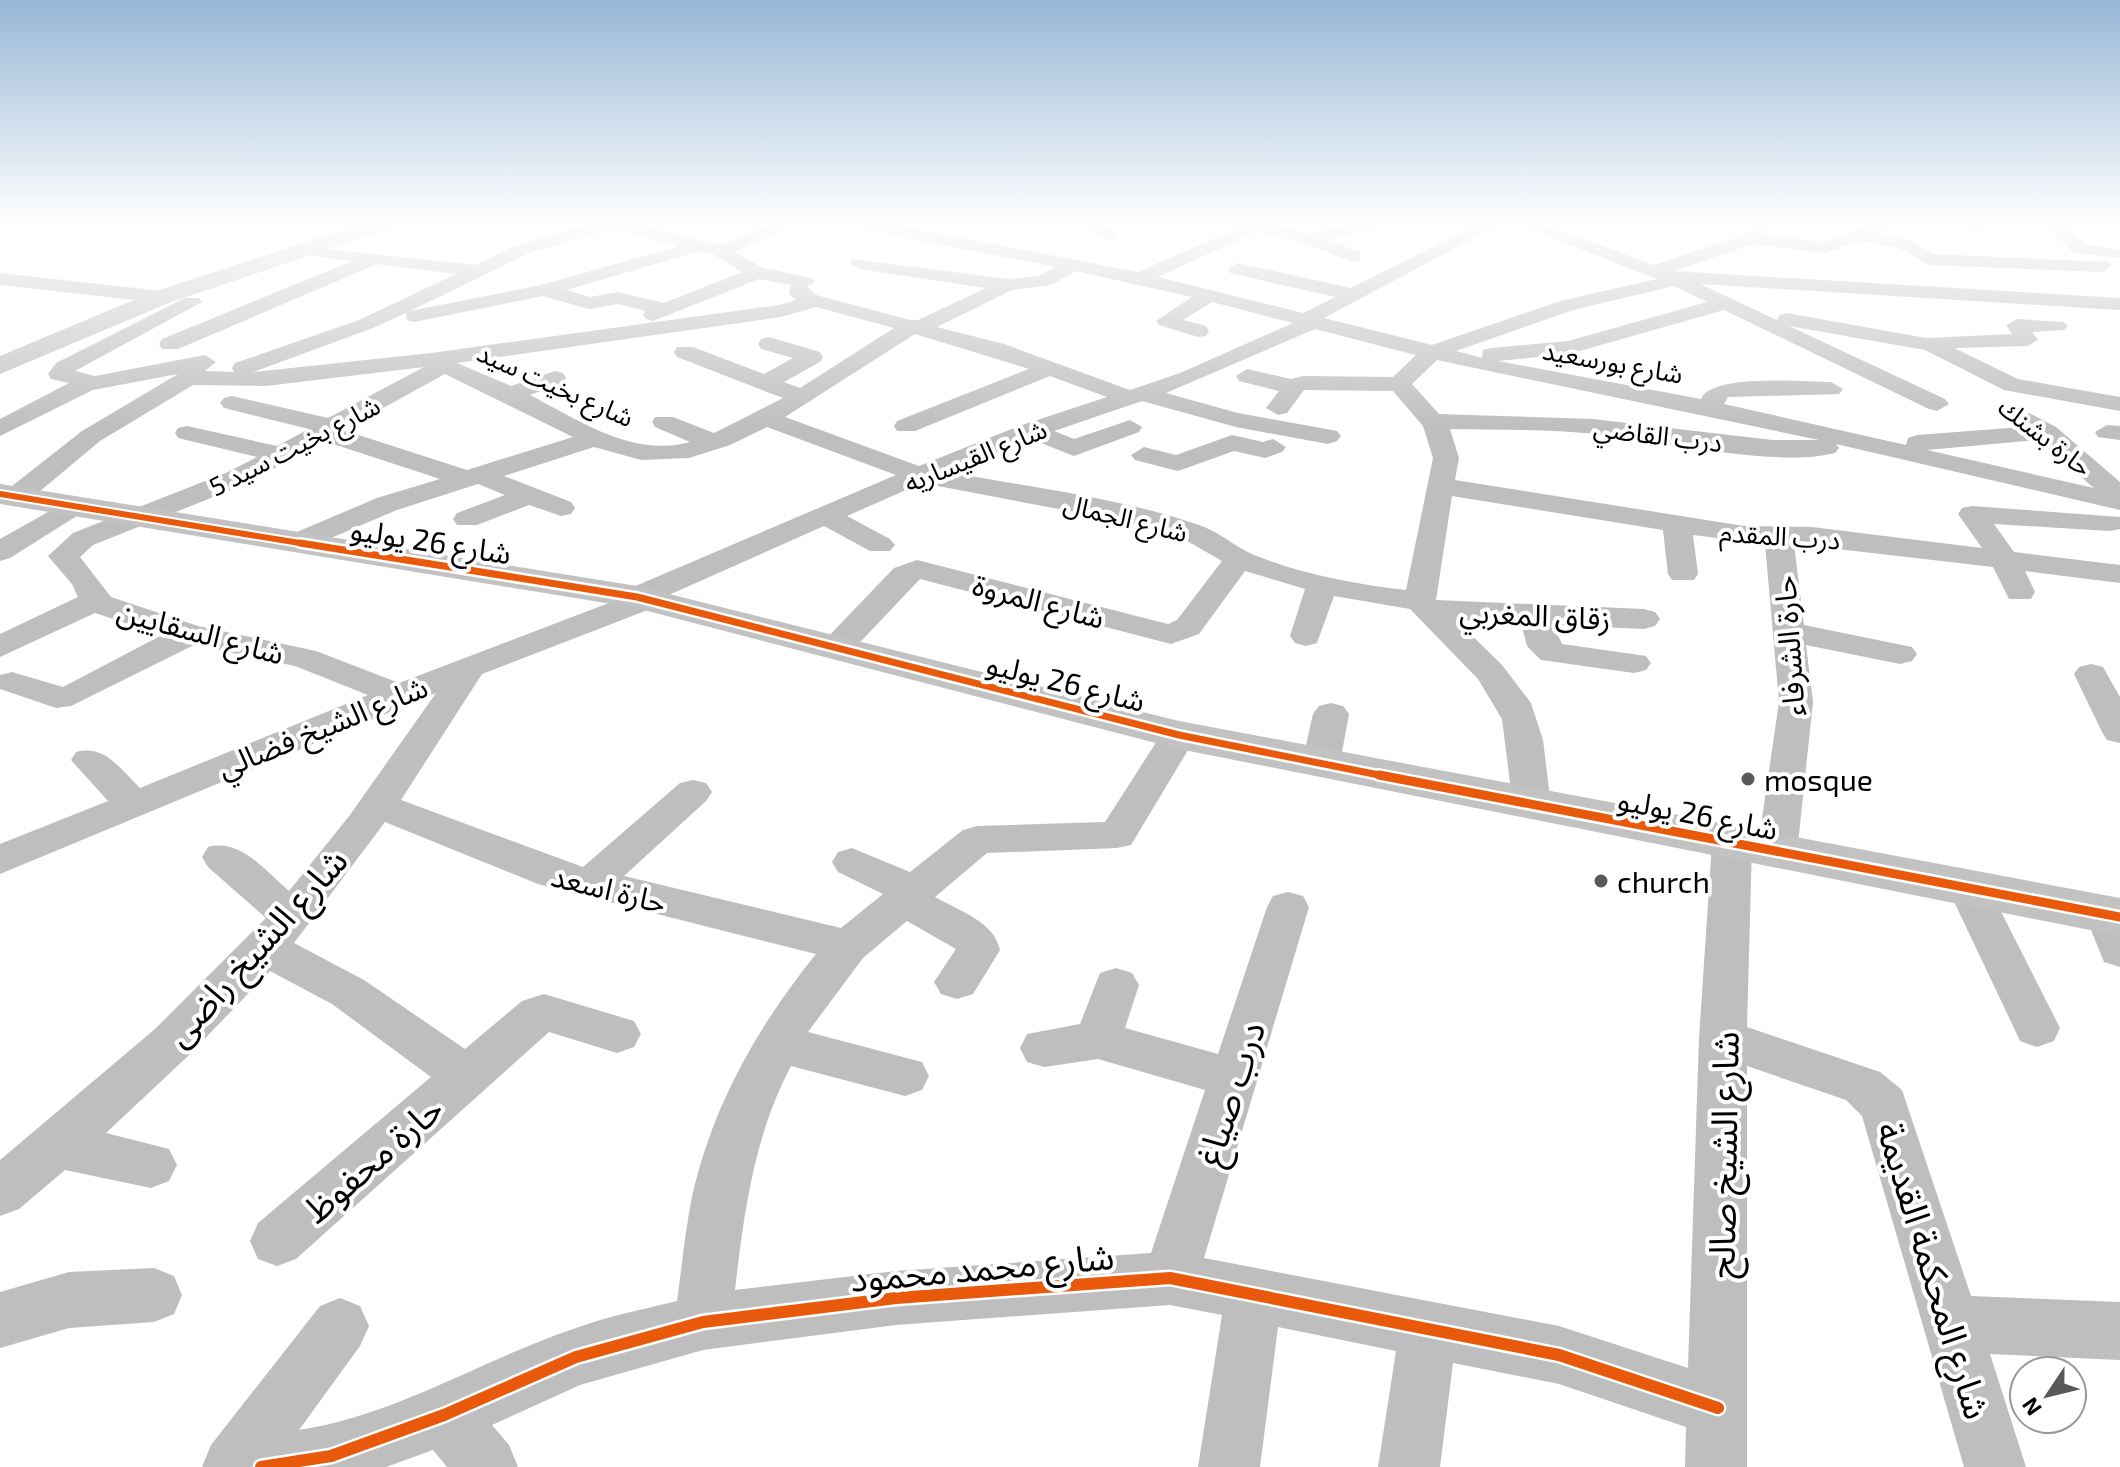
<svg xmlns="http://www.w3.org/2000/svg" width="2120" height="1467" font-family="'Exo 2','Noto Sans Arabic',sans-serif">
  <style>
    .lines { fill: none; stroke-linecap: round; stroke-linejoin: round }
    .street { fill: #bebebe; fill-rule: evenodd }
    .secondary { fill: #c2c2c2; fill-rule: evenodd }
    .cycleway-far3-casing { stroke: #fff; stroke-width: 10 }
    .cycleway-far2-casing { stroke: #fff; stroke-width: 12 }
    .cycleway-far1-casing { stroke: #fff; stroke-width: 14 }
    .cycleway-casing { stroke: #fff; stroke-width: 17 }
    .cycleway-far3 { stroke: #e8590c; stroke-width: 6 }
    .cycleway-far2 { stroke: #e8590c; stroke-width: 7 }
    .cycleway-far1 { stroke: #e8590c; stroke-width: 9 }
    .cycleway { stroke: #e8590c; stroke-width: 12 }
    .poi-dot { fill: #595959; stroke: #fff; stroke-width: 3 }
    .labels { text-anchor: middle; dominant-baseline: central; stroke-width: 8; stroke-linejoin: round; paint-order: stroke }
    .far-street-label { font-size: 26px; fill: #000; stroke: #fff }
    .street-label { font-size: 30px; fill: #000; stroke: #fff }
    .poi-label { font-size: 30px; fill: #000; stroke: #fff; text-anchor: start }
    .near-street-label { font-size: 36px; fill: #000; stroke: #fff }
  </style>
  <rect width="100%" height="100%" fill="#fff"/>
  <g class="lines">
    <path class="street" d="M 589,224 L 636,224 L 720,245 L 770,224 L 794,224 L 735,252 L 763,268 L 812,278 L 815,282 L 807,287 L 816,295 L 910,320 L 918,320 L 986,288 L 859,269 L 850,263 L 852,259 L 1008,279 L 1039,276 L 1056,267 L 862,229 L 854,224 L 891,224 L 1138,272 L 1237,228 L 1234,224 L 1269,224 L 1308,233 L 1354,224 L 1393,224 L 1328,240 L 1360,252 L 1360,260 L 1353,262 L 1302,242 L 1256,232 L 1158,277 L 1303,313 L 1335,297 L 1230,273 L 1228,269 L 1237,263 L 1351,288 L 1478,224 L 1500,224 L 1324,318 L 1432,345 L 1560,301 L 1657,279 L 1516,224 L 1542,224 L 1654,265 L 1741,236 L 1756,224 L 1775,224 L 1765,235 L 1823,242 L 1872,224 L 1888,224 L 1887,231 L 1879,234 L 1911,240 L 1933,254 L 2109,262 L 2111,266 L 2102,272 L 1929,265 L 1899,248 L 1861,241 L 1824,253 L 1753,244 L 1674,271 L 2120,298 L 2120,310 L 1700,284 L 1777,320 L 1780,315 L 1787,313 L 1926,338 L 2012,334 L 2006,325 L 2017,319 L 2064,322 L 2068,326 L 2064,330 L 2032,332 L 2038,340 L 2027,346 L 1954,348 L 2018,379 L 2120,397 L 2120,411 L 2004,390 L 1925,350 L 1789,326 L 1945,399 L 1949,404 L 1937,411 L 1929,409 L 1724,310 L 1569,354 L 1498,361 L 1701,399 C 1712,373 1804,382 1831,382 L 1843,389 L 1839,394 L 1728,397 L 1724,404 L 1906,445 L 1908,438 L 1917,435 L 2022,427 L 2017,420 L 2029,413 L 2056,427 L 2120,482 L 2120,510 L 1836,444 L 1839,448 L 1835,453 C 1778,468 1659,441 1597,434 C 1548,429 1498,430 1450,429 L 1459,458 L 1455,480 L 1744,526 L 1812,527 L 1982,548 L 1958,514 L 1962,508 L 1972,506 L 2120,517 L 2120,529 L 2110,531 L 1994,524 L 2014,552 L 2120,565 L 2120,583 L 2025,571 L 2035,592 L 2031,599 L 2009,599 L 1993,567 L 1794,544 L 1804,625 L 1912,647 L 1917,654 L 1912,661 L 1900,664 L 1806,645 L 1813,702 L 1797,853 L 1791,863 L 1777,867 L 1763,863 L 1757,853 L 1779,702 L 1765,544 L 1693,535 L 1698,574 L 1694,580 L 1672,580 L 1668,574 L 1663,530 L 1452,496 L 1436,600 L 1644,609 L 1655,612 L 1660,619 L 1655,626 L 1644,629 L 1553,625 L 1562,644 L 1646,656 L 1651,663 L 1646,670 L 1634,673 L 1541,660 L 1527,646 L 1521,623 L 1456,620 L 1502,665 L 1531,703 L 1543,740 L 1551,806 L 1546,815 L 1532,819 L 1518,815 L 1513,806 L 1502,719 L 1478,679 L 1410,609 L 1334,596 L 1317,643 L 1306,646 L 1295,643 L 1290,636 L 1305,589 L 1245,571 L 1199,634 L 1171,644 L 920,579 L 848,655 L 836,658 L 824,655 L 820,648 L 824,641 L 894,568 L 917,560 L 1168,624 L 1177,620 L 1222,561 L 1182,538 L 1127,522 L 922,483 L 847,516 L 890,539 L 895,545 L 890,551 L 870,551 L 824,526 L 662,598 L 658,606 L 482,674 L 401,800 L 583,867 L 680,783 L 693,780 L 706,783 L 712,792 L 706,801 L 624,876 L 841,928 L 883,894 L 838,872 L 832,862 L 838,852 L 852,848 L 910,872 L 963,830 L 977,826 L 1105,822 L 1166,727 L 1179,724 L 1192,727 L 1197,735 L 1131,845 L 1117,848 L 987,853 L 935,897 C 959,911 994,921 1000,950 L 973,994 L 957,999 L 941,994 L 934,982 L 956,949 L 907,921 L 863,958 L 808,1032 L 922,1062 L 929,1076 L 922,1090 L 905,1096 L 791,1066 C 754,1136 744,1212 735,1290 L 896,1271 L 1151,1253 L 1205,1090 L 1098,1059 L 1044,1067 L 1027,1062 L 1020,1048 L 1027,1034 L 1080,1024 L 1100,973 L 1116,968 L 1132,973 L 1139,985 L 1125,1028 L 1218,1054 L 1267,907 L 1273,896 L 1288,892 L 1303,896 L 1309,907 L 1204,1258 L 1559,1326 L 1688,1368 L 1699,1038 L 1712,844 L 1718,834 L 1732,830 L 1746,834 L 1752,844 L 1747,1027 L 1880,1072 L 1902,1090 L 1971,1296 L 2120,1302 L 2120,1360 L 1990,1354 L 2026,1467 L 1964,1467 L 1862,1116 L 1846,1100 L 1747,1066 L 1747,1467 L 1685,1467 L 1686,1427 L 1559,1384 L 1453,1363 L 1440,1467 L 1378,1467 L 1396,1351 L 1278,1327 L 1260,1467 L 1198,1467 L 1222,1315 L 1170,1305 L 896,1325 L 703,1350 L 580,1385 L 492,1425 L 509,1445 L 518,1467 L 447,1467 L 433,1450 L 386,1467 L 202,1467 L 211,1445 L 320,1306 L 340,1298 L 360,1306 L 369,1326 L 360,1346 L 299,1430 C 397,1415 483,1359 576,1328 C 609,1316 644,1309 677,1301 C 682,1266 685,1231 692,1197 C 712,1106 758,1026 816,954 L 538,884 L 385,822 L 294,943 L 364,980 L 465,1049 L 522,1001 L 544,994 L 634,1021 L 641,1034 L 634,1047 L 617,1053 L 549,1032 L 296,1259 L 277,1266 L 258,1259 L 250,1241 L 258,1223 L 431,1077 L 332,1004 L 270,971 L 188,1056 L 106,1133 L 169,1149 L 177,1165 L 169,1181 L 151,1188 L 65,1170 L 19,1209 L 0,1216 L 0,1160 L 155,1029 L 266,918 L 208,867 L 202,857 L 208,847 C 240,838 266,871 289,891 L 350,815 L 436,693 L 0,874 L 0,844 L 108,801 L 71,760 L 76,752 C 105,744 120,769 140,788 L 368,695 L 295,666 L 194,645 L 71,706 L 56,708 L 0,689 L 0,675 L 12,672 L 63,687 L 162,635 L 95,613 L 0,657 L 0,634 L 78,597 L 72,584 L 48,556 L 73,533 L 228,472 L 257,457 L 178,438 L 175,433 L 178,428 L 187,426 L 277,446 L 309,429 L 224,408 L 220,403 L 224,398 L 232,396 L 328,418 L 424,367 L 266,386 L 193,385 L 100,441 L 27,502 L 7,502 L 3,496 L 7,490 L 82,431 L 178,374 L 93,390 L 0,436 L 0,419 L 69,383 L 51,379 L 48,374 L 56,363 L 185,298 L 199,298 L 202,302 L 75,371 L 95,376 L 205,355 L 216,362 L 205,371 L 234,372 L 232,368 L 235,363 L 359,320 L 456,274 L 377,264 L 178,349 L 162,349 L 159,344 L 162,339 L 352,261 L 298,254 L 298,246 L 475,265 L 517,245 ZM 612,229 L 679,246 L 541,285 L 410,311 L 529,253 ZM 700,251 L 713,254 L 742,272 L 664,303 L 618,292 L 590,297 L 566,290 ZM 1076,271 L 1192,297 L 1156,321 L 1159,325 L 1198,337 L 1206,336 L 1209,331 L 1206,326 L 1183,320 L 1212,302 L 1293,323 L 1180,373 L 1130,390 L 1004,344 L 937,327 L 1012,290 L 1051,285 ZM 759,279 L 791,285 L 789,294 L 796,300 L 779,305 L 431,353 L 253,372 L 373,328 L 406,313 L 407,320 L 414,322 L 543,296 L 589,309 L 618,304 L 646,311 L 643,315 L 646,319 L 653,321 ZM 1674,286 L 1707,302 L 1568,341 L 1491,348 L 1483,350 L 1482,358 L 1456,351 L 1573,310 ZM 816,307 L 894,328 L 800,388 L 784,382 L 820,362 L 823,357 L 820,352 L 769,337 L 761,339 L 758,344 L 761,349 L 793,358 L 764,374 L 693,347 L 677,347 L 674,352 L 677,357 L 783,398 L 714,433 L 673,417 L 655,417 L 652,422 L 655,427 L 690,442 C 632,458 579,420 530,395 L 563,383 L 566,378 L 563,373 L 555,371 L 511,386 L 457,363 L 781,317 ZM 1315,329 L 1416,355 L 1393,377 L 1303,376 L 1291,379 L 1247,369 L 1236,376 L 1239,381 L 1279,391 L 1266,408 L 1278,415 L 1287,413 L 1304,390 L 1393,391 L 1423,426 L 1433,458 L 1406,590 C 1354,584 1300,574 1252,554 C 1234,546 1218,531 1199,525 C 1118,497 1032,488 949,472 L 1031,439 L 1074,456 L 1139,432 L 1142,427 L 1130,420 L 1074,439 L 1054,431 L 1142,401 L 1236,427 L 1328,444 L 1337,441 L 1341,436 L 1337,431 L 1238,413 L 1166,393 ZM 915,334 L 1029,369 L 897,421 L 894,426 L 897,431 L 915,431 L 1050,376 L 1107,397 L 1022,425 L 919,466 L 785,417 ZM 1437,360 L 1819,440 L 1772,440 L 1593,419 L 1439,414 L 1412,384 ZM 445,374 L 573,437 L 467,470 L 343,430 ZM 767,427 L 896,475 L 626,590 L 622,598 L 399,683 L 316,651 L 198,626 L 111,597 L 80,557 L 93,545 L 246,484 L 324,441 L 440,479 L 377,498 L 285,537 L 280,543 L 285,549 L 305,549 L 397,510 L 478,484 L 505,495 L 457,513 L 453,519 L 457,525 L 477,525 L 529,505 L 561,516 L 571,514 L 575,508 L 571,502 L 504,476 L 594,447 L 641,460 L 689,458 L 730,445 ZM 2038,440 L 2094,488 L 1927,450 Z
      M 1077,224 L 1101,224 L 1119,235 L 1116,239 L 1104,239 Z
      M 1952,224 L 1989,224 L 1990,226 L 1981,231 Z
      M 2043,224 L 2062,224 L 2086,244 L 2120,250 L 2120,258 L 2074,253 Z
      M 0,273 L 162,291 L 172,297 L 162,303 L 0,285 Z
      M 2107,425 L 2120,426 L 2120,440 L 2098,437 L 2095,432 Z
      M 1232,435 L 1263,442 L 1273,439 L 1286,447 L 1282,452 L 1265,458 L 1234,451 L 1178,471 L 1135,460 L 1131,455 L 1144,447 L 1176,455 Z
      M 73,498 L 83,500 L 87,506 L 83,512 L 10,558 L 0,561 L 0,539 Z
      M 2091,664 L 2103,667 L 2120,697 L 2120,743 L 2107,740 L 2102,732 L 2074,674 L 2079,667 Z
      M 1331,703 L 1343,706 L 1349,714 L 1340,763 L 1334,771 L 1321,775 L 1308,771 L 1302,763 L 1313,714 L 1319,706 Z
      M 1969,874 L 1984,878 L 2060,1028 L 2054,1041 L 2037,1047 L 2020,1041 L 2014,1028 L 1948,889 L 1954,878 Z
      M 2106,899 L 2120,904 L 2120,967 L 2104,962 L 2085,915 L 2091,904 Z
      M 154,1268 L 174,1276 L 182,1295 L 174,1314 L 154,1322 L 69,1328 L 0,1348 L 0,1292 L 69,1272 Z"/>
    <path class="secondary" d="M 361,224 L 394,224 L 391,228 L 171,302 L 0,374 L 0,356 L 153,292 Z
      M 0,484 L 637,586 L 1179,721 L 2120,898 L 2120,936 L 1179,749 L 636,608 L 0,504 Z"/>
    <g class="cycleway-far3-casing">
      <path id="cycleway-far3" d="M 0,494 L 312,545"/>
    </g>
    <g class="cycleway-far2-casing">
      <path id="cycleway-far2" d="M 300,543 L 637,597 L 1179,735 L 1389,777"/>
    </g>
    <g class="cycleway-far1-casing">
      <path id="cycleway-far1" d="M 1379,775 L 2120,917"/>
    </g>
    <g class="cycleway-casing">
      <path id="cycleway" d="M 261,1467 L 331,1456 L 444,1415 L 576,1357 L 703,1322 L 896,1298 L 1170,1278 L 1559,1355 L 1718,1408"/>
    </g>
    <use href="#cycleway-far3" class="cycleway-far3"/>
    <use href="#cycleway-far2" class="cycleway-far2"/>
    <use href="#cycleway-far1" class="cycleway-far1"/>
    <use href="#cycleway" class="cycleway"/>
  </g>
  <linearGradient id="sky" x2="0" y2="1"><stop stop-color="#96b7d6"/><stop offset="0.52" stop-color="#fff"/><stop offset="1" stop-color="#fff" stop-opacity="0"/></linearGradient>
  <rect width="2120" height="430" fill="url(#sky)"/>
  <g class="poi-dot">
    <circle cx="1748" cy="779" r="8"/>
    <circle cx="1601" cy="881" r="8"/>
  </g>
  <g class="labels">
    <g class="far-street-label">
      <text transform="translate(1613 361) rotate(10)">شارع بورسعيد</text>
      <text transform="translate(556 384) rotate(24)">شارع بخيت سيد</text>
      <text transform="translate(1658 434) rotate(7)">درب القاضي</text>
      <text transform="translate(2046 436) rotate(38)">حارة بشنك</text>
      <text transform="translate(294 445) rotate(-27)">شارع بخيت سيد 5</text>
      <text transform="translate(975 455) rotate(-22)">شارع القيساريه</text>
      <text transform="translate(1126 517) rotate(14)">شارع الجمال</text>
      <text transform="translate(1780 535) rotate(4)">درب المقدم</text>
    </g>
    <g class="street-label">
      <text transform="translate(431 540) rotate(9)">شارع 26 يوليو</text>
      <text transform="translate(1039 600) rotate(15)">شارع المروة</text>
      <text transform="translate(1535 614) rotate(3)">زقاق المغربي</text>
      <text transform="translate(201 631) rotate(15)">شارع السقايين</text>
      <text transform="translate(1788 646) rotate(-94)">حارة الشرفاء</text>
      <text transform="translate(1066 681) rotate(14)">شارع 26 يوليو</text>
      <text transform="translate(322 726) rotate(-22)">شارع الشيخ فضالي</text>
      <text transform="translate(1698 813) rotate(11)">شارع 26 يوليو</text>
      <text transform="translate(609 888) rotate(14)">حارة اسعد</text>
    </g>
    <g class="poi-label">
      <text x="1764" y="779">mosque</text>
      <text x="1617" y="881">church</text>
    </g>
    <g class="near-street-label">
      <text transform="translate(255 946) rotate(-48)">شارع الشيخ راضى</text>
      <text transform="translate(1229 1093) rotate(-72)">درب صياغ</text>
      <text transform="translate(1722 1155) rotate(-89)">شارع الشيخ صالح</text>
      <text transform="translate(372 1158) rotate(-41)">حارة محفوظ</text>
      <text transform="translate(982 1266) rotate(-5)">شارع محمد محمود</text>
      <text transform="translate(1935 1270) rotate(73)">شارع المحكمة القديمة</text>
    </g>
  </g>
  <g transform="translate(2048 1395) rotate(235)"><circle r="38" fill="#ffffff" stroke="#999999" stroke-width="2"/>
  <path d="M0-6L14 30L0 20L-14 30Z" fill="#595959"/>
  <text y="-12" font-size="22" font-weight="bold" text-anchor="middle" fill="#000000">N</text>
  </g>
</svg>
